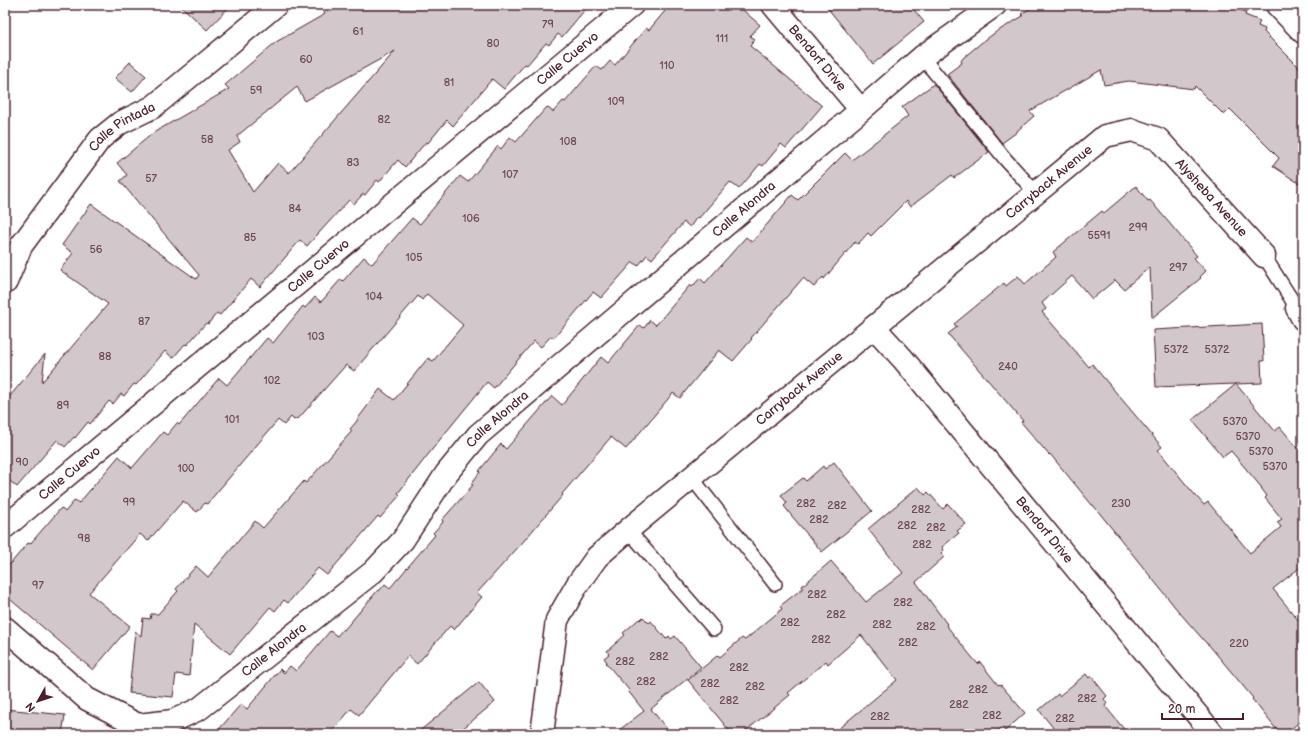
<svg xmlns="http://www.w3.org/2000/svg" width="1308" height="739" font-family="'Balsamiq Sans',sans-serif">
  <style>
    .building { fill: #d2c7cb; stroke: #4a1f2b; fill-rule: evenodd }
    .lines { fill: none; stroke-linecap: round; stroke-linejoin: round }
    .lane-casing { stroke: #4a1f2b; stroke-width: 16 }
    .street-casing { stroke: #4a1f2b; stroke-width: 25 }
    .lane { stroke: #fff; stroke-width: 13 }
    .street { stroke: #fff; stroke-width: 22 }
    .labels { text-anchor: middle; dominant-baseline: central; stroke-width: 3.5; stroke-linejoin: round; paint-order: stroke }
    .number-label { font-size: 11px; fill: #6c4953 }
    .street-label { font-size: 13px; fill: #4a1f2b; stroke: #fff }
  </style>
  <rect width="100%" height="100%" fill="#fff"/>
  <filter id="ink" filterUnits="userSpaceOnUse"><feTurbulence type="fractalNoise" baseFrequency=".025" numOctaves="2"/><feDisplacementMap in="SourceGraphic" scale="8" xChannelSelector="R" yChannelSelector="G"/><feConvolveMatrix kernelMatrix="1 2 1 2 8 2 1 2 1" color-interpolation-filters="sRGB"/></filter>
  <g filter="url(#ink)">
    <path class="building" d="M 180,5 L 231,5 L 207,30 Z
      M 320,5 L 589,5 L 562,37 L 558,34 L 549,45 L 546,43 L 527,65 L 525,64 L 504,89 L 492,79 L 453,126 L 447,120 L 428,143 L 426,142 L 405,167 L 398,160 L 379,182 L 377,180 L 365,195 L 363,194 L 354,204 L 349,200 L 307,246 L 300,240 L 260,287 L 251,279 L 220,315 L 217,313 L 208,324 L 206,323 L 187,345 L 185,344 L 173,358 L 165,351 L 136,385 L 134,384 L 124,396 L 121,394 L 113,404 L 109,401 L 90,424 L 88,422 L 75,438 L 74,437 L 65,447 L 57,440 L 17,487 L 5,477 L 5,402 L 45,354 L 42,382 L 108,304 L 60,270 L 73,253 L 62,245 L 91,204 L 196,279 L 199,275 L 120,181 L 127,175 L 117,163 L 153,133 L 229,89 L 225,85 L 276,42 L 325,14 ZM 395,51 L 289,173 L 278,163 L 253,192 L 228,150 L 240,142 L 237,136 L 297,87 L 305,101 Z
      M 670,5 L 737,5 L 760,25 L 750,36 L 755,39 L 750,46 L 822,106 L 786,148 L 781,144 L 763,166 L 760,164 L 739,189 L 730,182 L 699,218 L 697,217 L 690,227 L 684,222 L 652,259 L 647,255 L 638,266 L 633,262 L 601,298 L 593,292 L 554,338 L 551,336 L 541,347 L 534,341 L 494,388 L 487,382 L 442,437 L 398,493 L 400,495 L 380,518 L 378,516 L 327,575 L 318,568 L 288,603 L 284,600 L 275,611 L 270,607 L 230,654 L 194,624 L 189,676 L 176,674 L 173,697 L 129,693 L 135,631 L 141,636 L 143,618 L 150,619 L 151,614 L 158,614 L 178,591 L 176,589 L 196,566 L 208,577 L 255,521 L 263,528 L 304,481 L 306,483 L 352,431 L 350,429 L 357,421 L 357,420 L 380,389 L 394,400 L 428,358 L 433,361 L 463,325 L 427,294 L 422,300 L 418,296 L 354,371 L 346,365 L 298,419 L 297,418 L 294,420 L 291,417 L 284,425 L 278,420 L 207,504 L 205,503 L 197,512 L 183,501 L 148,541 L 140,534 L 89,593 L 130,626 L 93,670 L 5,595 L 5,570 L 28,543 L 30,544 L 61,508 L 65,512 L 75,500 L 79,503 L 119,456 L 132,468 L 163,432 L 167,435 L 177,423 L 179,425 L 219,378 L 227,385 L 267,338 L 273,343 L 303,306 L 305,308 L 315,297 L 321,302 L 341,279 L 343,281 L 364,257 L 372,264 L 412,218 L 420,224 L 460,176 L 468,182 L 498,146 L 501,149 L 510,137 L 516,142 L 547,107 L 553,112 L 563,101 L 565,102 L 596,66 L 602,70 L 610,61 L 615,65 L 646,28 L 649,30 Z
      M 825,5 L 910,5 L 924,22 L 873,64 Z
      M 1036,5 L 1228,5 L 1246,12 L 1245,15 L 1260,21 L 1258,26 L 1265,29 L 1264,32 L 1303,71 L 1303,186 L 1273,166 L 1279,158 L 1230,109 L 1224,115 L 1195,86 L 1194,89 L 1129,81 L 1104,85 L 1101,70 L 1030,111 L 1034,116 L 1017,131 L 1017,132 L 1002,143 L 947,74 L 962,63 L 961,61 L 963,58 L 981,43 L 996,32 L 1023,16 L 1021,14 Z
      M 130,62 L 146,76 L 132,92 L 115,78 Z
      M 934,84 L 989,152 L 954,178 L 952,175 L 910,207 L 906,201 L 871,236 L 868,233 L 858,244 L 855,242 L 824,279 L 823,277 L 814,287 L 803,278 L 751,338 L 752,339 L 733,361 L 719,350 L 680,398 L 673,393 L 626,449 L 611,437 L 562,494 L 563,495 L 522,543 L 477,593 L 482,597 L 454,630 L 450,626 L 417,664 L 408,656 L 359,715 L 351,709 L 330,734 L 215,734 L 241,704 L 247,709 L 280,669 L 284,673 L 290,666 L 296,671 L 330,631 L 337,636 L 343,629 L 344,630 L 378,590 L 379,591 L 385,584 L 390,588 L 435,535 L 433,533 L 443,522 L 442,520 L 473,485 L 471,484 L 480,472 L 479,471 L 501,444 L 506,449 L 552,396 L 562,405 L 601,357 L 608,363 L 640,325 L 644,328 L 650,320 L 656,325 L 690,285 L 692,287 L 700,278 L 705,283 L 746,237 L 752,242 L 792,195 L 798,200 L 845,153 L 852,160 L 908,116 L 902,107 Z
      M 1136,186 L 1148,201 L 1150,200 L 1197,256 L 1194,258 L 1206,271 L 1200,277 L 1201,278 L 1152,318 L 1150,267 L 1124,289 L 1115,280 L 1092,299 L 1072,276 L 1042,303 L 1046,309 L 1042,312 L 1089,367 L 1092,364 L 1162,447 L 1158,450 L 1189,488 L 1204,505 L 1208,502 L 1250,553 L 1281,527 L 1277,522 L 1282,519 L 1265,498 L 1267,496 L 1261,488 L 1262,488 L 1231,451 L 1223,457 L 1192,420 L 1236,384 L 1275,431 L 1280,427 L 1303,454 L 1303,565 L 1273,589 L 1303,626 L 1303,719 L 1285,734 L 1280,734 L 1252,699 L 1253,698 L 1208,644 L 1207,644 L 1179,612 L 1093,505 L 1092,505 L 1050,454 L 1049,455 L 1021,422 L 1023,421 L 948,334 L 957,327 L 954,324 L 1004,283 L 1006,286 L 1018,276 L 1025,284 L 1056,257 L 1053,252 L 1102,211 L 1104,213 Z
      M 1262,324 L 1264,361 L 1261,361 L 1262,383 L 1156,387 L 1153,330 Z
      M 834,462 L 872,511 L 822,552 L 791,515 L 784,506 L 787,503 L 781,495 L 803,478 L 806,481 L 823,466 L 825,469 Z
      M 918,487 L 925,495 L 928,492 L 943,509 L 948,504 L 966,524 L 957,531 L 959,533 L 942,547 L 944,550 L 941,553 L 944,557 L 916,582 L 947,624 L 946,625 L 971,656 L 978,664 L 980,662 L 998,685 L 1000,684 L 1025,713 L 1005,731 L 1002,727 L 994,734 L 832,734 L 897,680 L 861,635 L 828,664 L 826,661 L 788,693 L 790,695 L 742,734 L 732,734 L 688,680 L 718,655 L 720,657 L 742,638 L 745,640 L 782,609 L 780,606 L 803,588 L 802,586 L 831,561 L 866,602 L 903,573 L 868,529 Z
      M 643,617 L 649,623 L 651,621 L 666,639 L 669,636 L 671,639 L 675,636 L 701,667 L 651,709 L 671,734 L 614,734 L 644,711 L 628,691 L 629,690 L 606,663 L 607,662 L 604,658 L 609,654 L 607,651 L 625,635 L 623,633 L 639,619 L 640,620 Z
      M 1086,674 L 1089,678 L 1091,676 L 1107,696 L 1104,699 L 1107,703 L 1105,706 L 1128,734 L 1058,734 L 1039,710 L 1058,694 L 1059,696 Z
      M 479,682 L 495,702 L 456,734 L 416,734 Z
      M 5,709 L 65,715 L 62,734 L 5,734 Z"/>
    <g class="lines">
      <g class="lane-casing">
        <path id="lane" d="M 922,57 L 1006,160 L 1036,193
          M 1264,256 L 1297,308
          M 692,478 L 775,584
          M 628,530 L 714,629"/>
      </g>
      <g class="street-casing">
        <g id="street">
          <path id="s1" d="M 773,5 L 861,110"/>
          <path d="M 1277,5 L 1303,32"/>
          <path id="s2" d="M 6,282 L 21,246 L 100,139 L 120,123 L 153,107 L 276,5"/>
          <path d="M 1297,308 L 1303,319"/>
          <path id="s3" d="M 874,327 L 903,359 L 1213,734"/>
          <path id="s4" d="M 5,527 L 632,5"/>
          <path id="s5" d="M 5,628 L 87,699 L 138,725 L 173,721 L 199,709 L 373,572 L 403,540 L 446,474 L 478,435 L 861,110 L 922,57 L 995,5"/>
          <path id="s6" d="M 542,734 L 557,620 L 577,585 L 597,557 L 628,530 L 1105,136 L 1132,130 L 1158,139 L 1264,256"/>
        </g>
      </g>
      <use href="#lane" class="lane"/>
      <use href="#street" class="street"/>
    </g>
  </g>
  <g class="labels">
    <g class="number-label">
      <text x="548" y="24">79</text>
      <text x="358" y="31">61</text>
      <text x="722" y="38">111</text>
      <text x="493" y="43">80</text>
      <text x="306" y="59">60</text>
      <text x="667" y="65">110</text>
      <text x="449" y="82">81</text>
      <text x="256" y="90">59</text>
      <text x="616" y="101">109</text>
      <text x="384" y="119">82</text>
      <text x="207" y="139">58</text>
      <text x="568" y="141">108</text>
      <text x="353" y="162">83</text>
      <text x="510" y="174">107</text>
      <text x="151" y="178">57</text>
      <text x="295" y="208">84</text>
      <text x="471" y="218">106</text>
      <text x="1138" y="227">299</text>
      <text x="1099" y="235">5591</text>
      <text x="250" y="237">85</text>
      <text x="96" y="249">56</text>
      <text x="414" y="257">105</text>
      <text x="1178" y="267">297</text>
      <text x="374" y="296">104</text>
      <text x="144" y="321">87</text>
      <text x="316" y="336">103</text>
      <text x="1176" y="349">5372</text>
      <text x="1217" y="349">5372</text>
      <text x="105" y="356">88</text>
      <text x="1008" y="366">240</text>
      <text x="272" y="380">102</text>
      <text x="63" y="405">89</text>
      <text x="232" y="419">101</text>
      <text x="1235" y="421">5370</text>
      <text x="1248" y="436">5370</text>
      <text x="1261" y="451">5370</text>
      <text x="22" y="462">90</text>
      <text x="1275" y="466">5370</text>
      <text x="186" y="468">100</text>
      <text x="129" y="502">99</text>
      <text x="806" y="503">282</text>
      <text x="1121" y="503">230</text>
      <text x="837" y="505">282</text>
      <text x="921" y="509">282</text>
      <text x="819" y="519">282</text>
      <text x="907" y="525">282</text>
      <text x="936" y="527">282</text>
      <text x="84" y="538">98</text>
      <text x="922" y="544">282</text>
      <text x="38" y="585">97</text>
      <text x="817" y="594">282</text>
      <text x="903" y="602">282</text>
      <text x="836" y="614">282</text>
      <text x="790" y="622">282</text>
      <text x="882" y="624">282</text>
      <text x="926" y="626">282</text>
      <text x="821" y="639">282</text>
      <text x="908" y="642">282</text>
      <text x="1239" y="643">220</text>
      <text x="659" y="656">282</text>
      <text x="625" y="661">282</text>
      <text x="739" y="667">282</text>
      <text x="646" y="681">282</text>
      <text x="710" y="683">282</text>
      <text x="755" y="686">282</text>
      <text x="978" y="689">282</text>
      <text x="1087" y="698">282</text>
      <text x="729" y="700">282</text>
      <text x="959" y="704">282</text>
      <text x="992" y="715">282</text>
      <text x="880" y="716">282</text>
      <text x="1065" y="718">282</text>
    </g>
    <g class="street-label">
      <text stroke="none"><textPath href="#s1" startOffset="69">Bendorf Drive</textPath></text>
      <text stroke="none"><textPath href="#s4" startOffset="732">Calle Cuervo</textPath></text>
      <text stroke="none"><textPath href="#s2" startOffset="197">Calle Pintada</textPath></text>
      <text stroke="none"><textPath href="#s6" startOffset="777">Carryback Avenue</textPath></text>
      <text stroke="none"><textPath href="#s6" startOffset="984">Alysheba Avenue</textPath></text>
      <text stroke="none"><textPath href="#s5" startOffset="973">Calle Alondra</textPath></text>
      <text stroke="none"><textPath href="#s4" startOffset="408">Calle Cuervo</textPath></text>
      <text stroke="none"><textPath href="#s6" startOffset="453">Carryback Avenue</textPath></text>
      <text stroke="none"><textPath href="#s5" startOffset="649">Calle Alondra</textPath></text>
      <text stroke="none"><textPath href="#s4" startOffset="84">Calle Cuervo</textPath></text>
      <text stroke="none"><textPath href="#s3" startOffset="265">Bendorf Drive</textPath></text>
      <text stroke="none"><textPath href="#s5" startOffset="325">Calle Alondra</textPath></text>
    </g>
  </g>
  <rect width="1308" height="739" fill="none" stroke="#fff" stroke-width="20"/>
  <rect x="10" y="10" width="1288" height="719" fill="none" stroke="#4a1f2b" stroke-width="1.5" filter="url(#ink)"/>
  <g transform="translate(38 701) rotate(231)" stroke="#ffffff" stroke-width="3" paint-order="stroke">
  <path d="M0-3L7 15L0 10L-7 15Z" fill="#4a1f2b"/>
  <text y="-6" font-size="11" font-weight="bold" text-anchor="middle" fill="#4a1f2b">N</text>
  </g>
  <path d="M1162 713v6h81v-6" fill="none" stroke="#4a1f2b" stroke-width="2"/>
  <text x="1168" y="713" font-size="12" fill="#4a1f2b" stroke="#ffffff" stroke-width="3" paint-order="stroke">20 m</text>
</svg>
